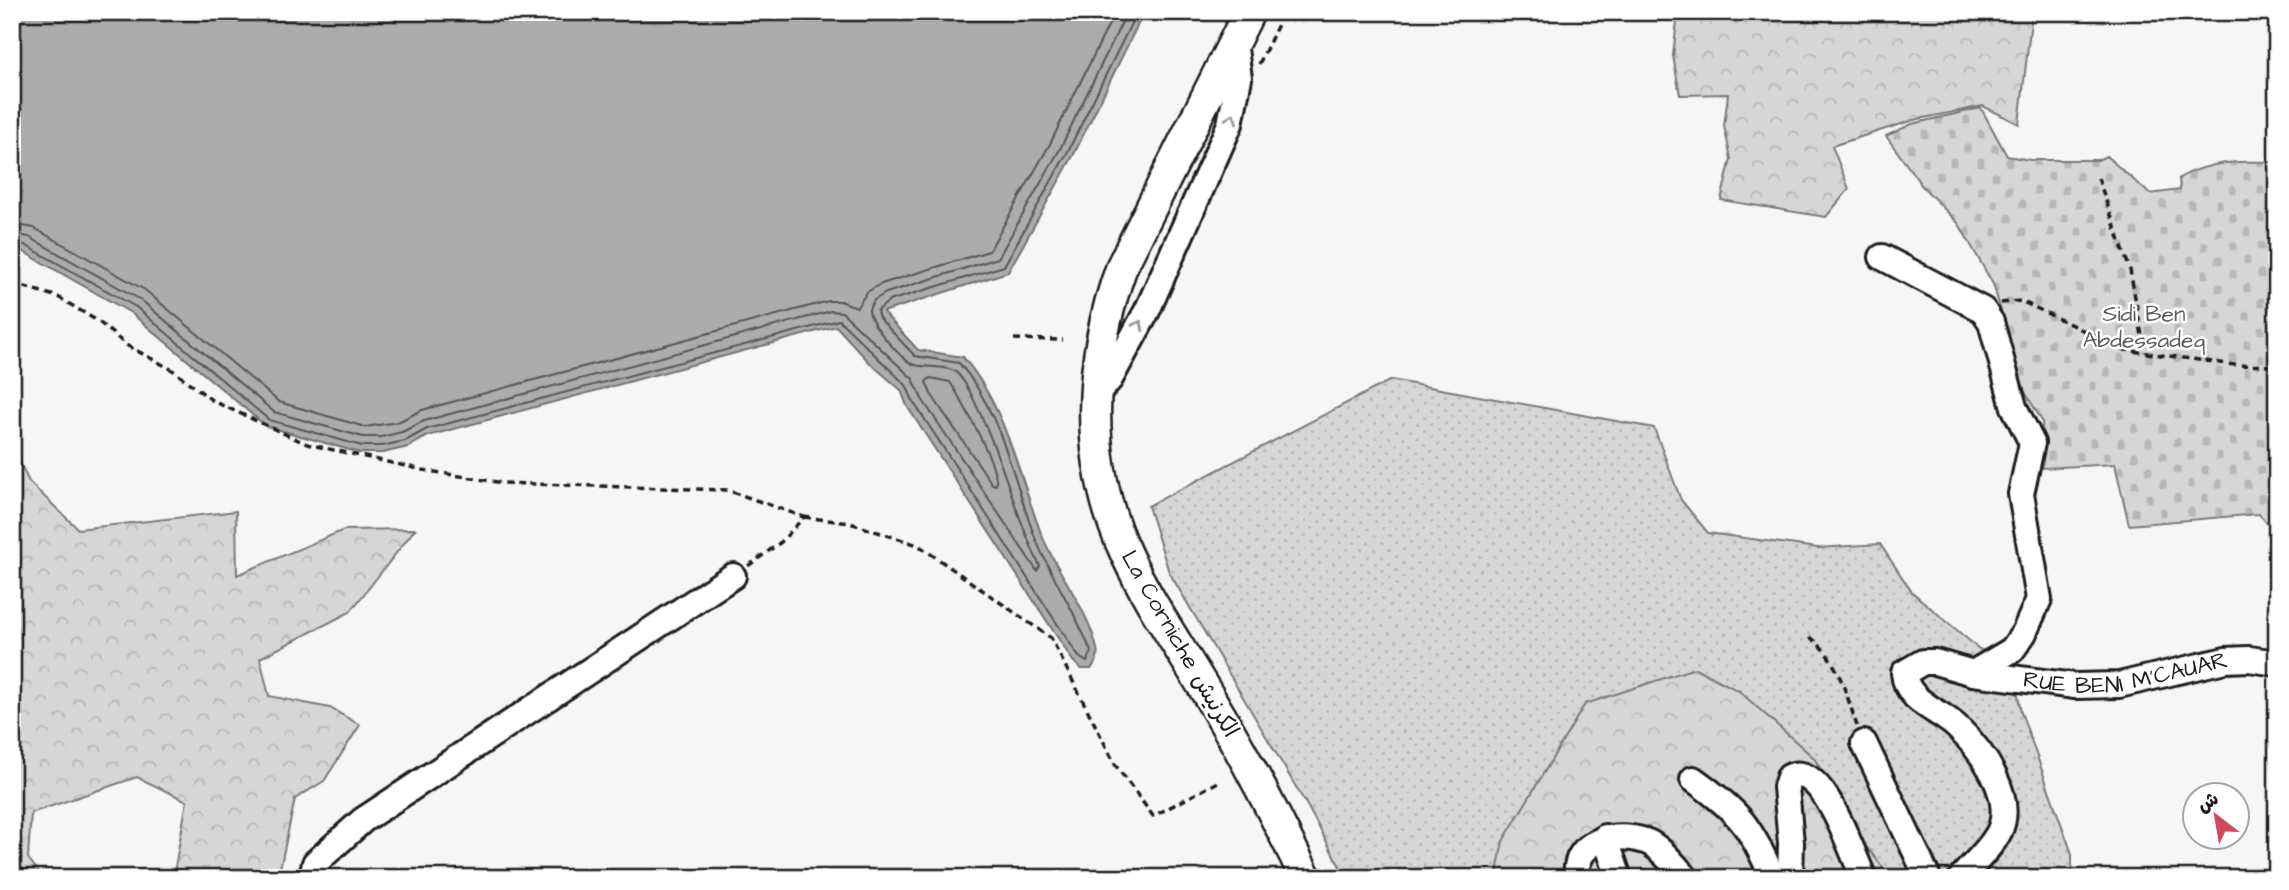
<svg xmlns="http://www.w3.org/2000/svg" width="2289" height="890" font-family="'Architects Daughter','Playpen Sans Arabic',sans-serif">
  <style>
    .grass { fill: url(#grass-dots); stroke: #797979; stroke-width: 2 }
    .forest { fill: url(#forest-crowns); stroke: #797979; stroke-width: 2 }
    .cemetery { fill: url(#cemetery-stones); stroke: #797979; stroke-width: 2 }
    .water { fill: #acacac; stroke: #727272; stroke-width: 2 }
    .lines { fill: none; stroke-linecap: round; stroke-linejoin: round }
    .shore { stroke: #565656; stroke-width: 2 }
    .minor-casing { stroke: #1c1c1c; stroke-width: 30 }
    .major-casing { stroke: #1c1c1c; stroke-width: 35 }
    .path { stroke: #1c1c1c; stroke-width: 3.5; stroke-dasharray: 7 5; stroke-linecap: butt }
    .minor { stroke: #fff; stroke-width: 24 }
    .major { stroke: #fff; stroke-width: 30 }
    .oneway { stroke: #999 }
    .labels { text-anchor: middle; dominant-baseline: central; stroke-width: 5; stroke-linejoin: round; paint-order: stroke }
    .park-label { font-size: 23px; fill: #5d5d5d; stroke: #fff }
    .street-label { font-size: 23px; fill: #1c1c1c; stroke: #fff }
  </style>
  <defs>
    <pattern id="grass-dots" width="8" height="8" patternUnits="userSpaceOnUse" patternTransform="scale(1.75)"><rect width="8" height="8" fill="#d6d6d6"/><path d="M2 2h.1M6 6h.1" fill="none" stroke="#b7b7b7" stroke-width="1.8" stroke-linecap="round"/></pattern>
    <pattern id="forest-crowns" width="20" height="18" patternUnits="userSpaceOnUse" patternTransform="scale(1.75)"><rect width="20" height="18" fill="#d6d6d6"/><path d="M2 6a3 3 0 1 1 6 0M12 15a3 3 0 1 1 6 0" fill="none" stroke="#b7b7b7"/></pattern>
    <pattern id="cemetery-stones" width="16" height="16" patternUnits="userSpaceOnUse" patternTransform="scale(1.75)"><rect width="16" height="16" fill="#d6d6d6"/><path d="M2 7V4a2 2 0 0 1 4 0v3zM10 15v-3a2 2 0 0 1 4 0v3z" fill="#b7b7b7"/></pattern>
  </defs>
  <rect width="100%" height="100%" fill="#f6f6f6"/>
  <filter id="ink" filterUnits="userSpaceOnUse"><feTurbulence type="fractalNoise" baseFrequency=".0143" numOctaves="2"/><feDisplacementMap in="SourceGraphic" scale="14" xChannelSelector="R" yChannelSelector="G"/><feConvolveMatrix kernelMatrix="1 2 1 2 8 2 1 2 1" color-interpolation-filters="sRGB"/></filter>
  <g filter="url(#ink)">
    <path class="grass" d="M 1391,380 L 1654,428 L 1681,500 L 1708,533 L 1818,548 L 1880,544 L 1912,592 L 1979,649 L 2012,663 L 2021,712 L 2072,854 L 2072,878 L 1346,878 L 1309,809 L 1169,572 L 1148,506 Z"/>
    <path class="forest" d="M 1678,12 L 2032,12 L 2019,124 L 1983,106 L 1914,120 L 1832,146 L 1849,189 L 1826,217 L 1721,200 L 1731,159 L 1724,126 L 1728,94 L 1680,95 L 1673,56 Z
      M 12,446 L 29,482 L 78,529 L 236,511 L 237,575 L 344,530 L 415,529 L 350,612 L 260,658 L 269,696 L 330,708 L 360,725 L 324,781 L 295,799 L 278,878 L 173,878 L 187,801 L 137,777 L 31,813 L 28,858 L 43,878 L 12,878 Z
      M 1695,668 L 1739,691 L 1814,758 L 1866,846 L 1891,878 L 1496,878 L 1503,841 L 1585,704 Z"/>
    <path class="cemetery" d="M 1981,108 L 2007,156 L 2031,160 L 2098,160 L 2106,156 L 2150,194 L 2180,190 L 2179,178 C 2211,160 2241,161 2277,162 L 2277,534 L 2259,514 L 2129,525 L 2115,464 L 2043,468 L 2042,421 L 2025,392 L 1993,284 L 1959,224 L 1922,186 L 1886,136 L 1912,124 Z"/>
    <path class="water" d="M 12,12 L 1144,12 L 1073,156 L 1008,272 L 883,312 L 918,350 L 963,357 C 1006,407 1018,473 1041,533 C 1056,572 1088,608 1097,649 C 1099,656 1096,663 1091,669 L 1081,669 L 1073,661 L 907,406 L 901,390 L 870,363 L 836,326 L 428,436 L 408,447 L 383,453 L 360,453 L 266,426 L 131,313 L 22,251 L 12,250 Z"/>
    <g class="lines">
      <path class="shore" d="M 12,224 L 34,228 L 145,290 L 279,402 L 365,427 L 398,422 L 422,410 L 829,301 L 840,301 L 857,307 L 867,292 L 881,284 L 989,251 L 1050,144 L 1115,12
        M 12,234 L 29,237 L 141,300 L 274,412 L 363,437 L 381,437 L 402,432 L 424,421 L 831,311 L 842,312 L 913,379 L 922,399 L 1037,571 L 1040,566 C 1017,520 1005,468 983,420 C 976,405 969,386 957,373 C 949,365 926,368 915,365 C 902,361 868,322 869,309 L 874,300 L 886,293 L 998,258 L 1060,149 L 1127,12
        M 12,243 L 25,245 L 136,307 L 269,420 L 362,446 L 382,446 L 405,441 L 427,429 L 839,320 L 906,385 L 914,403 C 970,487 1023,573 1079,657 L 1087,662 L 1091,652 C 1076,611 1050,576 1034,535 C 1013,478 1001,411 959,363 L 915,356 L 879,318 L 877,311 L 889,301 L 1004,266 L 1067,153 L 1137,12
        M 930,378 L 950,382 C 961,399 1000,469 996,485 L 992,484 L 931,394 L 926,382 Z"/>
      <g class="minor-casing">
        <g id="minor">
          <path d="M 1882,257 L 1983,310 L 1991,322 L 2014,407 L 2032,443 L 2021,494 L 2039,599 L 2024,633 L 2012,650 L 1973,673"/>
          <path d="M 1095,396 L 1110,379 L 1147,311 L 1230,124 L 1239,78 L 1234,42"/>
          <path d="M 1864,743 L 1928,878"/>
          <path d="M 1693,779 C 1739,812 1750,825 1773,878"/>
          <path d="M 1605,837 L 1619,878"/>
          <path d="M 312,878 L 315,863 L 363,820 L 733,576"/>
          <path d="M 1577,878 C 1572,840 1615,831 1645,841 C 1659,845 1676,867 1686,878"/>
          <path d="M 1790,878 L 1791,843 L 1786,787 L 1789,777 C 1823,759 1852,855 1864,878"/>
          <path id="s1" d="M 1961,878 C 1973,864 1991,848 1999,832 C 2016,797 1982,751 1958,728 C 1940,710 1906,702 1904,673 L 1923,662 L 1935,662 L 1973,673 L 2075,686 L 2119,685 L 2225,660 L 2249,659 L 2277,663"/>
        </g>
      </g>
      <g class="major-casing">
        <path id="major" d="M 1249,12 L 1122,266 C 1088,360 1083,462 1126,554 C 1150,606 1185,655 1214,705 C 1248,761 1277,819 1306,878"/>
      </g>
      <path class="path" d="M 1259,64 L 1284,12
        M 2098,178 L 2130,270 L 2145,352
        M 12,283 L 58,297 L 99,322 L 126,345 L 171,369 L 213,401 L 307,444 L 423,470 L 503,483 L 727,490 L 804,517 L 781,542 L 748,566
        M 2001,303 L 2021,301 L 2125,350 L 2235,365 L 2277,366
        M 1014,339 L 1063,340
        M 804,517 L 850,523 L 918,545 L 1051,638 L 1116,766 L 1153,816 L 1222,780
        M 1810,637 C 1838,658 1846,694 1857,726"/>
      <use href="#minor" class="minor"/>
      <use href="#major" class="major"/>
    </g>
    <defs><path id="oneway-chevron" d="M-2-3.5L2.5 0L-2 3.5" fill="none" stroke-width="1.6" stroke-linecap="round" stroke-linejoin="round" transform="scale(1.75)"/></defs>
    <g class="oneway">
      <use href="#oneway-chevron" transform="translate(1232 118) rotate(-71)"/>
      <use href="#oneway-chevron" transform="translate(1139 325) rotate(-63)"/>
    </g>
  </g>
  <g class="labels">
    <g class="park-label">
      <text x="2144" y="314">Sidi Ben<tspan x="2144" dy="26">Abdessadeq</tspan></text>
    </g>
    <g class="street-label">
      <text transform="translate(1180 644) rotate(60)">La Corniche الكرنيش</text>
      <text stroke="none"><textPath href="#s1" startOffset="486">RUE BENI M'CAUAR</textPath></text>
    </g>
  </g>
  <rect width="2289" height="890" fill="none" stroke="#fff" stroke-width="42"/>
  <rect x="21" y="21" width="2247" height="848" fill="none" stroke="#1c1c1c" stroke-width="2.5" filter="url(#ink)"/>
  <g transform="translate(2216 816) rotate(329)"><circle r="33" fill="#ffffff" stroke="#a4a4a4" stroke-width="2"/>
  <path d="M0-5L12 26L0 18L-12 26Z" fill="#d1495b"/>
  <text y="-10" font-size="19" font-weight="bold" text-anchor="middle" fill="#1c1c1c">ش</text>
  </g>
</svg>
